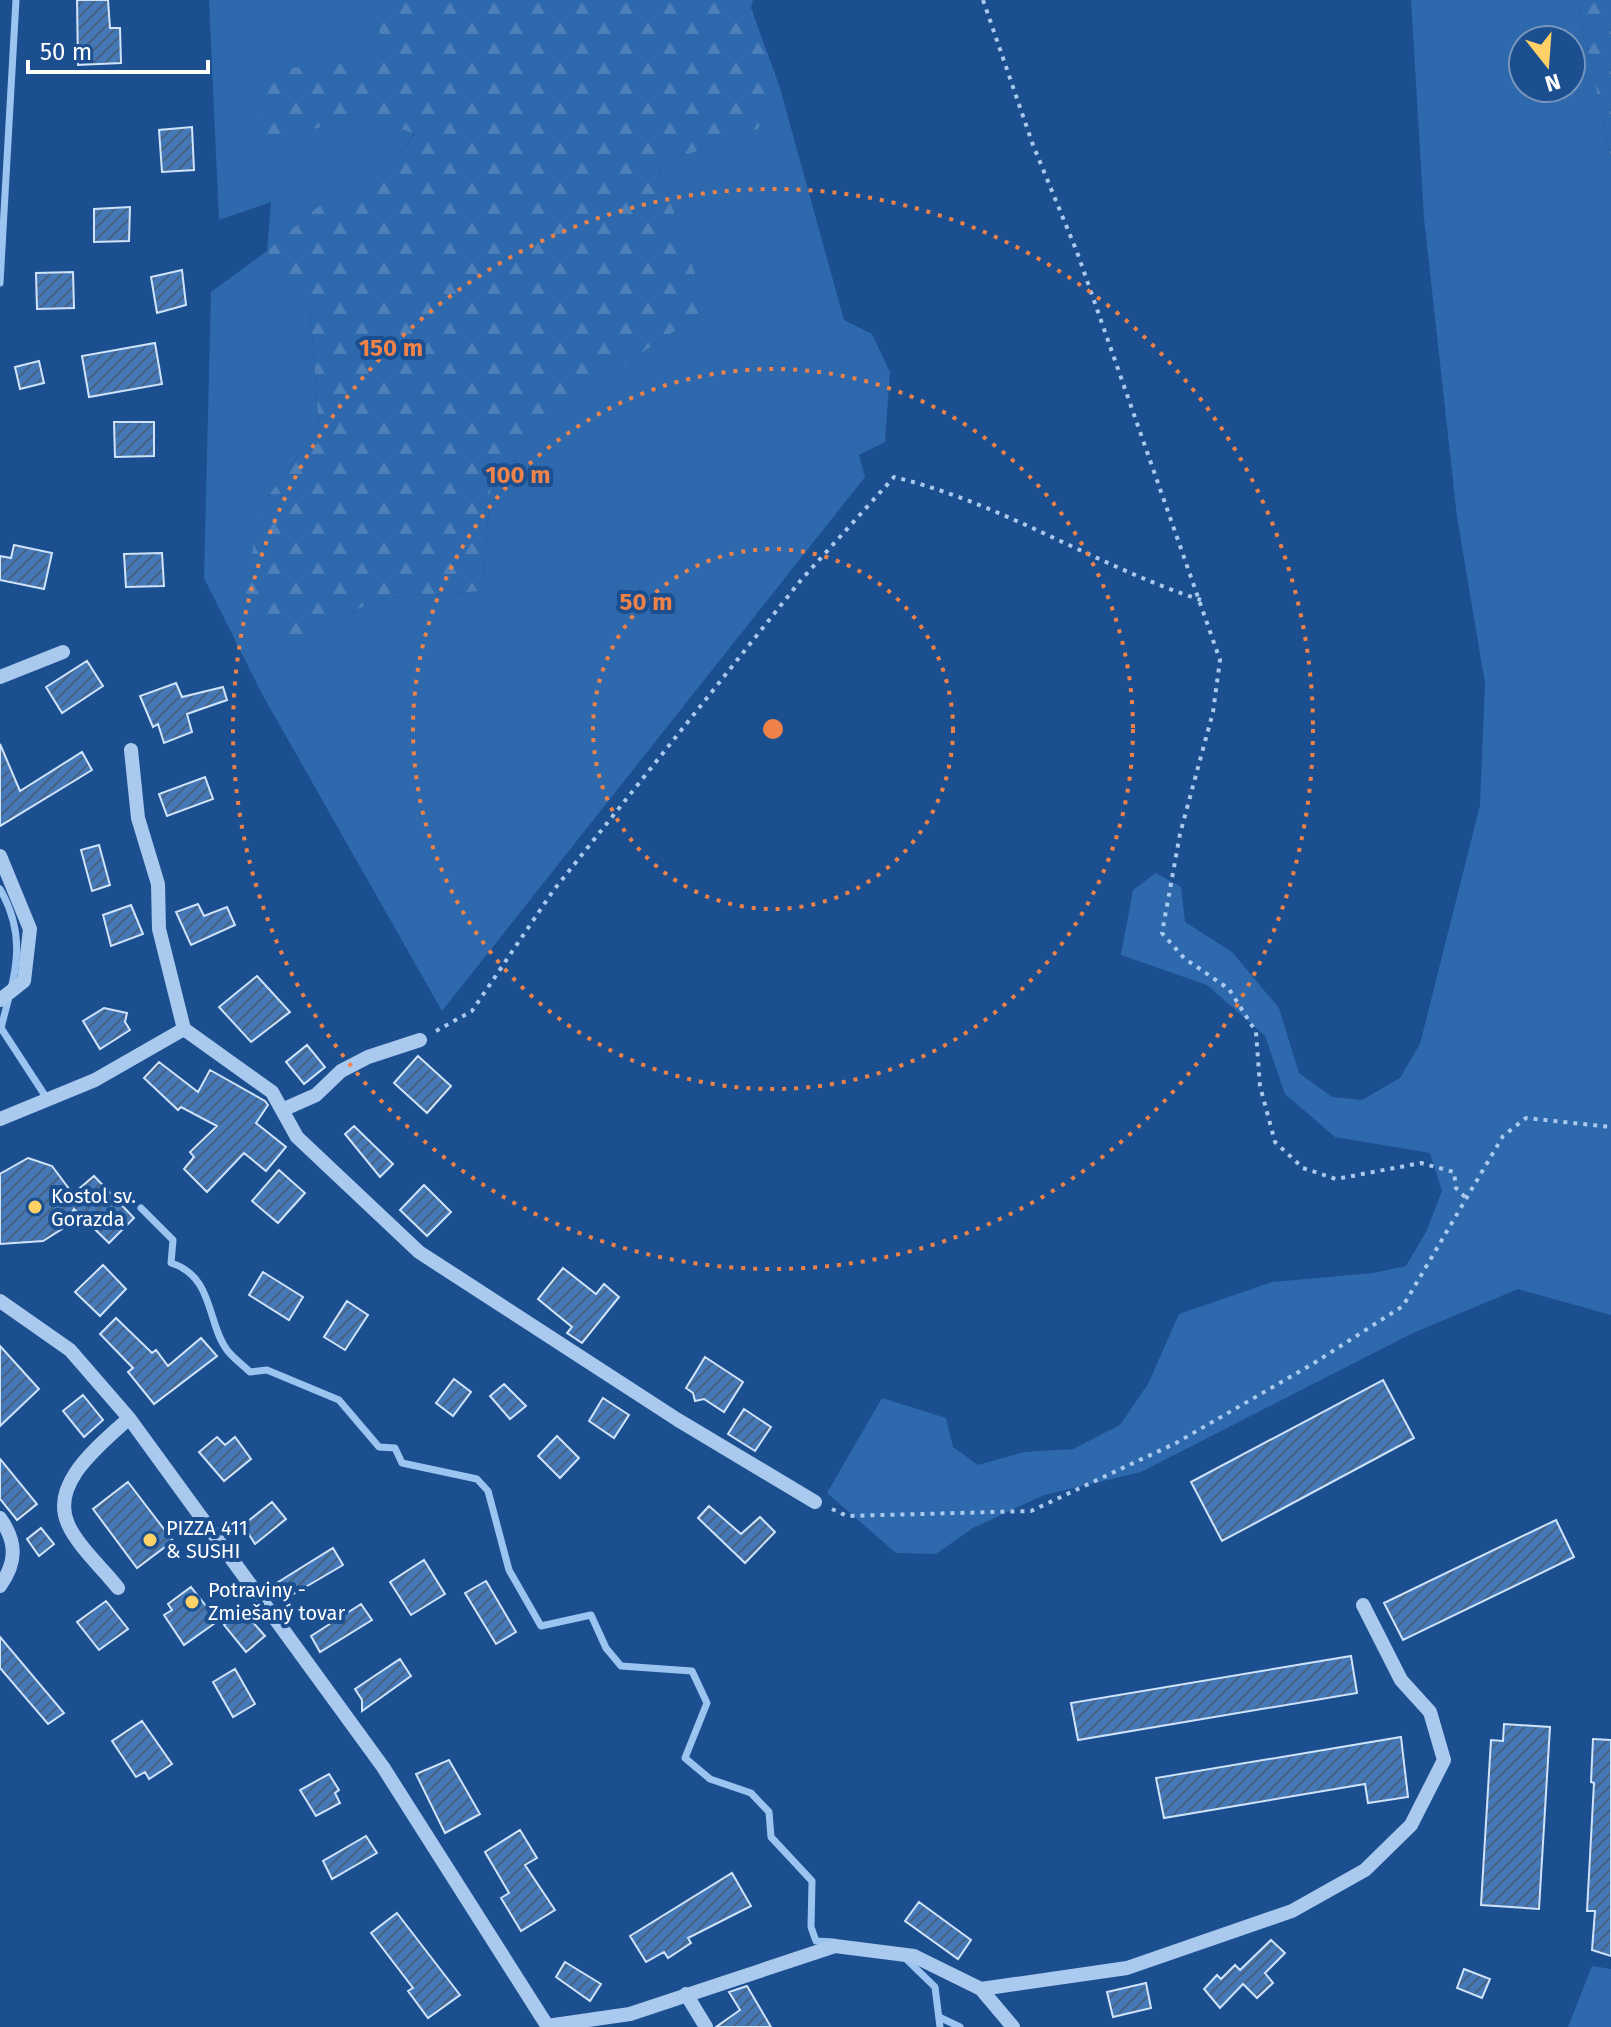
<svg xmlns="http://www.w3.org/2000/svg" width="1611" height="2027" font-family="'Fira Sans',sans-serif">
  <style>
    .grass { fill: #2e69ad; fill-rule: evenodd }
    .forest { fill: url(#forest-firs) }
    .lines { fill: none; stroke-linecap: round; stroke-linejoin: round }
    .stream { stroke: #9cc4f0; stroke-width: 7 }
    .building { fill: url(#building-hatch); stroke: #cfe3fa; stroke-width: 2 }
    .path { stroke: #a9c9ee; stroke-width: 4; stroke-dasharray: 4 6; stroke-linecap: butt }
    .minor { stroke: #a9c9ee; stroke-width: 14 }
    .ring { fill: none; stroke: #ee8249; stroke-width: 4; stroke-dasharray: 4 8 }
    .poi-dot { fill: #ffd166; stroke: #1b4f8f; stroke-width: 3 }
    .labels { text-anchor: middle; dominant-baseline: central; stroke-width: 8; stroke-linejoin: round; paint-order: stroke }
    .poi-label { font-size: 20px; fill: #fff; stroke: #1b4f8f; text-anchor: start }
    .centre { fill: #ee8249; stroke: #1b4f8f; stroke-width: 4 }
    .ring-label { font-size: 24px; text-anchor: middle; font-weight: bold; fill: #ee8249; stroke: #1b4f8f; stroke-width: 8; stroke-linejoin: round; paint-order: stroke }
  </style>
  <defs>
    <pattern id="forest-firs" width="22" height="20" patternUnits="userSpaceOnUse" patternTransform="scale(2)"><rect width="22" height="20" fill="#2e69ad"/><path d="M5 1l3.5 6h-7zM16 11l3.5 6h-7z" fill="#4d80b9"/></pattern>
    <pattern id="building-hatch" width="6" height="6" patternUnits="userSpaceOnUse" patternTransform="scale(2)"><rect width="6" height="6" fill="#4478b7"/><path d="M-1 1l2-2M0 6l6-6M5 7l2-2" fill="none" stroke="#486282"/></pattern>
  </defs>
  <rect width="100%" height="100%" fill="#1b4f8f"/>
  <path class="grass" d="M 209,0 L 376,0 L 380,7 L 383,61 L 256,144 L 365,116 L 415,133 L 377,185 L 320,205 L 267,251 L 310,308 L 319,429 L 259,508 L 298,644 L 376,599 L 482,591 L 491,486 L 560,408 L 707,309 L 658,165 L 758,129 L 780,88 L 844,320 L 872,334 L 890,372 L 885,442 L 859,455 L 865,477 L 442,1011 L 262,694 L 204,578 L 211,292 L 267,251 L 271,202 L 219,220 Z
    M 1411,0 L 1577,0 L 1611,158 L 1611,1315 L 1518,1289 L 1413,1333 L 1141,1472 L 1044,1495 L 973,1528 L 936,1554 L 896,1553 L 827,1493 L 882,1398 L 946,1418 L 953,1447 L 978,1465 L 1024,1452 L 1073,1449 L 1120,1425 L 1148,1384 L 1179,1314 L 1272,1282 L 1373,1273 L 1406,1266 L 1426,1232 L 1442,1191 L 1430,1153 L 1335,1137 L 1285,1094 L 1265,1036 L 1207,985 L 1121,955 L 1133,890 L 1156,873 L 1181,887 L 1185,922 L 1232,952 L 1279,1008 L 1299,1073 L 1332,1097 L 1362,1100 L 1400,1078 L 1420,1044 L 1480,805 L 1485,683 L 1457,517 L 1424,218 ZM 1523,40 L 1571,40 L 1571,88 L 1523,88 Z
    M 1592,1966 L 1611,1969 L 1611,2027 L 1568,2027 Z"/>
  <path class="forest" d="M 376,0 L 753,0 L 751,8 L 780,88 L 758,129 L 658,165 L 707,309 L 560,408 L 491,486 L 482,591 L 376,599 L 298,644 L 246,593 L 259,508 L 319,429 L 310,308 L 267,251 L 320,205 L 377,184 L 415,134 L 365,116 L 256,144 L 261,70 L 383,61 Z
    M 1577,0 L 1611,0 L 1611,158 Z"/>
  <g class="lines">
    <path class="stream" d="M 0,283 L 16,0
      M 0,889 C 29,940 14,976 1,1028 L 44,1094
      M 141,1208 L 173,1240 L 171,1263 C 214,1276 207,1324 227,1350 C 233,1358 243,1365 250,1372 L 267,1370 L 339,1400 L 379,1447 L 395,1448 L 402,1463 L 477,1479 L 488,1491 L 509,1570 L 541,1626 L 591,1615 L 606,1648 L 621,1666 L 692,1671 L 707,1703 L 685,1758 L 710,1779 L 751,1793 L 769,1812 L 771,1837 L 812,1881 L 811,1927 L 816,1941 L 834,1942
      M 903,1956 L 935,1987 L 940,2027
      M 939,2017 L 960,2027"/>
  </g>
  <path class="building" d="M 77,0 L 108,0 L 110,28 L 120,28 L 121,63 L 78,65 Z
    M 192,127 L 194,170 L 162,172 L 159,130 Z
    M 130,207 L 129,241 L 94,242 L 94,209 Z
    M 182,270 L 186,305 L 157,313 L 151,277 Z
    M 73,272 L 74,308 L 37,309 L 36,273 Z
    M 155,343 L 162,384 L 89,397 L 82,356 Z
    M 39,361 L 44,383 L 20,389 L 15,367 Z
    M 114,422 L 154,422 L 154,456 L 115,457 Z
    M 14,545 L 52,553 L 44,589 L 0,580 L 0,556 L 11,558 Z
    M 162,553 L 164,586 L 126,587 L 124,554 Z
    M 87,661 L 103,686 L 62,713 L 46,687 Z
    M 176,683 L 182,697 L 223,687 L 227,700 L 187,714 L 192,732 L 164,743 L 158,724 L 153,727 L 140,696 Z
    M 0,744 L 20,791 L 82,752 L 92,770 L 0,826 Z
    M 205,777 L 213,799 L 167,816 L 159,794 Z
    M 99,845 L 110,885 L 92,891 L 81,850 Z
    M 198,904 L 204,916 L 227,907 L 235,925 L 191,945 L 176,912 Z
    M 131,905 L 143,934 L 111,946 L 103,915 Z
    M 257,976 L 290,1012 L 251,1042 L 219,1007 Z
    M 104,1008 L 127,1013 L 125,1022 L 130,1030 L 100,1049 L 83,1021 Z
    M 307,1045 L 325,1067 L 304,1084 L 286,1062 Z
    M 418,1056 L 451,1086 L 427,1113 L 394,1083 Z
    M 159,1062 L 198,1092 L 210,1070 L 265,1101 L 268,1105 L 256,1123 L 286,1147 L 266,1171 L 244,1153 L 207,1192 L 184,1169 L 194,1157 L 190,1152 L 217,1126 L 181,1107 L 178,1110 L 144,1078 Z
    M 354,1126 L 393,1164 L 380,1177 L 345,1134 Z
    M 28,1158 L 52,1166 L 73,1194 L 94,1176 L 134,1218 L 109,1243 L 74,1209 L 62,1229 L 43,1241 L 0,1244 L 0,1174 Z
    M 279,1170 L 305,1193 L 278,1223 L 252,1201 Z
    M 424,1185 L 451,1212 L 427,1236 L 400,1210 Z
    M 103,1265 L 126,1289 L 100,1316 L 75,1292 Z
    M 563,1268 L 596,1294 L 604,1284 L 619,1297 L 582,1343 L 567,1333 L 572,1327 L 538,1299 Z
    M 263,1272 L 303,1297 L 289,1320 L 249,1295 Z
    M 347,1301 L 368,1315 L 345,1350 L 324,1337 Z
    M 116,1318 L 152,1353 L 156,1350 L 168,1366 L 201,1338 L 217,1356 L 154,1404 L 128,1372 L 133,1368 L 100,1334 Z
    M 0,1346 L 39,1389 L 0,1426 Z
    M 705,1357 L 743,1382 L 724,1412 L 704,1399 L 695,1401 L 693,1393 L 686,1388 Z
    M 454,1379 L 471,1392 L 453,1416 L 436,1403 Z
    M 1383,1380 L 1414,1438 L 1222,1541 L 1191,1482 Z
    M 504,1384 L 526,1406 L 510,1419 L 490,1396 Z
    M 83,1395 L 103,1420 L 84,1437 L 63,1411 Z
    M 603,1398 L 629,1415 L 614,1438 L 589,1421 Z
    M 744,1409 L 771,1427 L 755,1451 L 728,1434 Z
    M 557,1436 L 579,1458 L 560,1478 L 538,1456 Z
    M 217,1437 L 225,1445 L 235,1437 L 251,1459 L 224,1481 L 199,1452 Z
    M 0,1459 L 37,1504 L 17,1520 L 0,1499 Z
    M 128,1482 L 173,1541 L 137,1568 L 93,1509 Z
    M 272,1502 L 286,1519 L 255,1544 L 243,1525 Z
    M 709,1506 L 741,1534 L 760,1517 L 775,1532 L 745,1563 L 698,1518 Z
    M 1556,1520 L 1574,1557 L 1403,1640 L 1384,1603 Z
    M 41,1528 L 54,1544 L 39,1556 L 27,1539 Z
    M 333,1548 L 343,1565 L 285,1599 L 275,1584 Z
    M 424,1560 L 445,1594 L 411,1615 L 390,1582 Z
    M 486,1581 L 516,1632 L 496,1644 L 465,1593 Z
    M 191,1587 L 206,1606 L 211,1603 L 222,1618 L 184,1645 L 164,1615 L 172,1610 L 168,1604 Z
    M 106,1601 L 128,1629 L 99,1650 L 77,1622 Z
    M 361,1604 L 372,1620 L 320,1652 L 311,1636 Z
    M 242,1610 L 265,1636 L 246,1652 L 224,1625 Z
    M 0,1637 L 64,1713 L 48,1724 L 0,1668 Z
    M 1351,1656 L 1357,1693 L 1078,1740 L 1071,1703 Z
    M 400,1659 L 411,1676 L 362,1711 L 362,1700 L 355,1689 Z
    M 235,1669 L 255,1704 L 233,1717 L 213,1682 Z
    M 142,1721 L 172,1764 L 149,1779 L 145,1772 L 136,1777 L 112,1741 Z
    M 1504,1724 L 1550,1727 L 1539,1909 L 1481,1905 L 1491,1740 L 1503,1741 Z
    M 1401,1737 L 1408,1797 L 1368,1803 L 1365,1784 L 1164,1818 L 1156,1778 Z
    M 1593,1739 L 1611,1740 L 1611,1956 L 1592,1950 L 1595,1911 L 1587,1911 L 1594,1783 L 1591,1782 Z
    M 449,1760 L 480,1814 L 445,1833 L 416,1774 Z
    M 329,1774 L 339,1790 L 335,1793 L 340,1803 L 316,1816 L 300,1790 Z
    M 520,1830 L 537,1858 L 525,1865 L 555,1910 L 521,1931 L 501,1898 L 509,1893 L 485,1852 Z
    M 366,1836 L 377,1853 L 332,1879 L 323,1861 Z
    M 732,1873 L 751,1906 L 688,1938 L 691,1943 L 668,1958 L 664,1952 L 646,1962 L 630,1936 Z
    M 919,1902 L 971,1940 L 958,1959 L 905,1921 Z
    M 397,1913 L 460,1995 L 428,2018 L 408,1991 L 413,1988 L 371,1933 Z
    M 1271,1940 L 1285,1953 L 1265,1973 L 1273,1983 L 1257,1998 L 1243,1984 L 1220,2008 L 1204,1989 L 1217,1975 L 1221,1979 L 1235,1965 L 1240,1970 Z
    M 565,1962 L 601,1984 L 590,2001 L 556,1977 Z
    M 1464,1969 L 1490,1979 L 1482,1998 L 1457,1988 Z
    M 1146,1983 L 1151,2008 L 1113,2017 L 1107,1992 Z
    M 747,1986 L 771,2027 L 716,2027 L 740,2010 L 729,1992 Z"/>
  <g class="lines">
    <path class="path" d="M 983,0 L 1033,145 L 1077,252 L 1220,660 L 1213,712 L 1180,834 L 1162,933 L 1184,958 L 1229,989 L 1256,1032 L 1260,1086 L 1275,1142 L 1303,1168 L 1336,1179 L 1421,1163 L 1454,1172 L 1456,1188 L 1466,1198
      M 436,1031 L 472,1011 L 553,891 L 801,580 L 894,477 C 1002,503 1096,566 1201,600
      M 832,1509 L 847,1516 L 1031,1511 L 1176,1443 L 1311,1365 L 1403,1306 L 1503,1136 L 1526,1118 L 1611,1127"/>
    <path class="minor" d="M 0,677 L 63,652
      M 131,750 L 138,818 L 158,884 L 159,929 L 184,1029 L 272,1092 L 297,1137 L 419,1252 L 678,1420 L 815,1502
      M 0,856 L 30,929 L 24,981 L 0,1000
      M 282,1110 L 316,1095 L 341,1071 L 368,1057 L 420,1040
      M 0,1119 L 95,1080 L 184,1029
      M 0,1301 L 70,1350 L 129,1418 L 383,1767 L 548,2027
      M 0,1518 C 17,1542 17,1562 0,1586
      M 118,1588 C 105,1571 76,1544 68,1524 C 49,1482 103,1443 129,1418
      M 981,1989 L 1127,1968 L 1292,1911 L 1365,1870 L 1411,1825 L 1444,1760 L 1430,1712 L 1401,1680 L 1363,1605
      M 686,1994 L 706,2027
      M 547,2026 L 630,2014 L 835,1946 L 914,1956 L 981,1989 L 1013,2027"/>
  </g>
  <g class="ring">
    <circle cx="773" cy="729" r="180"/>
    <circle cx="773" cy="729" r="360"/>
    <circle cx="773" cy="729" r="540"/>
  </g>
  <g class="poi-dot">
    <circle cx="35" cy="1207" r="8"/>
    <circle cx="150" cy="1540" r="8"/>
    <circle cx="192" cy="1602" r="8"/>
  </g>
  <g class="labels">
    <g class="poi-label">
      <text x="51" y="1196">Kostol sv.<tspan x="51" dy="23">Gorazda</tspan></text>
      <text x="166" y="1528">PIZZA 411<tspan x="166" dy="23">&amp; SUSHI</tspan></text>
      <text x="208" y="1590">Potraviny -<tspan x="208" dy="23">Zmiešaný tovar</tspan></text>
    </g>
  </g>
  <circle cx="773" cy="729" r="12" class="centre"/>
  <g class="ring-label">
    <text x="391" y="356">150 m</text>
    <text x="518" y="483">100 m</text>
    <text x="646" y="610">50 m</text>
  </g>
  <g transform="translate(1547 64) rotate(163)"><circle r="38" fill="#1b4f8f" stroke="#7695bc" stroke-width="2"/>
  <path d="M0-6L14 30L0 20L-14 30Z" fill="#ffd166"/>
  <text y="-12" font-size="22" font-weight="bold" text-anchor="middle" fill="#ffffff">N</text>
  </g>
  <path d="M28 60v12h180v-12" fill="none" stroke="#ffffff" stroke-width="4"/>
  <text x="40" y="60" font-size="24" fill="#ffffff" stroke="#1b4f8f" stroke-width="6" paint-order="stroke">50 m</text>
</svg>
